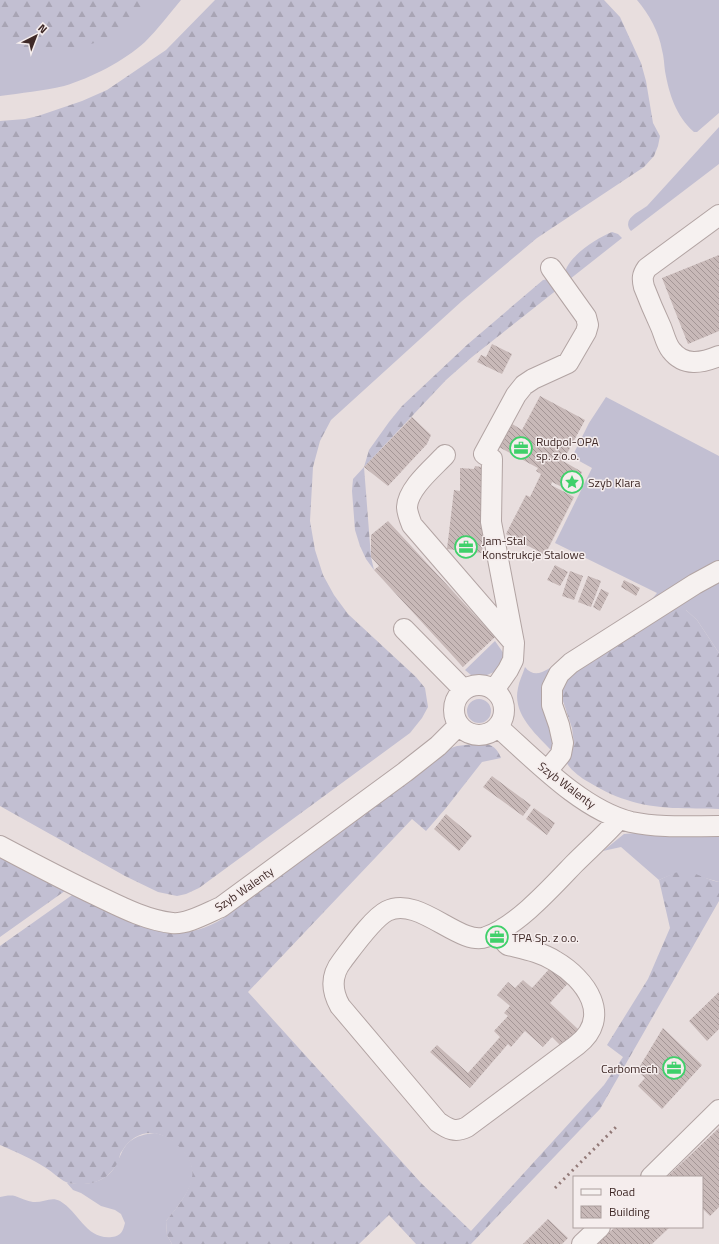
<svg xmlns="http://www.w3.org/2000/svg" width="719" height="1244" font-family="'Titillium Web',sans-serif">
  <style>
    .grass { fill: #c2bfd2 }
    .forest { fill: url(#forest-firs) }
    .building { fill: url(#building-back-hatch) }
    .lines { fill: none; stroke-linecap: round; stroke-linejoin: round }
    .minor-casing { stroke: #b2a4a3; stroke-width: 22 }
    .minor { stroke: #f6f1f0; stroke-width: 20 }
    .rail { stroke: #927977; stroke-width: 3; stroke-dasharray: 2 4; stroke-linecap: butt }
    .labels { text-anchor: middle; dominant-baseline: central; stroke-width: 3; stroke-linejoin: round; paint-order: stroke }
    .poi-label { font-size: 12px; fill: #3f2927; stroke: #f5eded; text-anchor: start }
    .street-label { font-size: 12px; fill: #3f2927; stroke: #f5eded }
  </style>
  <defs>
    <pattern id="forest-firs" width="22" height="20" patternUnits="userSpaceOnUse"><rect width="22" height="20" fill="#c2bfd2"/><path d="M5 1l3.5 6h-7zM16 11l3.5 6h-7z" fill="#a8a4b4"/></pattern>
    <pattern id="building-back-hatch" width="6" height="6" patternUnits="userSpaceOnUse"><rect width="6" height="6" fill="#c8b9b8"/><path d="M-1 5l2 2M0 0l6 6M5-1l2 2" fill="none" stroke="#a49696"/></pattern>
  </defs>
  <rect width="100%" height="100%" fill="#e8dede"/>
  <path class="grass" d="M 0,0 L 181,0 C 169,14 158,29 145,42 C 124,61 91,78 64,86 C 43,91 21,93 0,96 Z
    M 637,0 L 719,0 L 719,113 L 697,132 L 694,132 C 676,116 669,94 665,71 C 664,64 664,57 662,50 C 659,32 649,14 637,0 Z
    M 719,127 L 719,164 L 631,231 C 621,219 639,212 647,206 Z
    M 606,397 L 719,456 L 719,566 L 656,603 L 652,599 L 657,593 L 555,543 L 592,468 L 572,457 L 589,423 Z
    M 719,578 L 719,653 L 697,620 L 686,610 L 663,611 Z
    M 495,641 L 504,654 L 504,659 L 494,672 L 487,675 L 476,676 L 471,675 L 465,670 Z
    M 560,661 L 556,740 L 552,751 C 536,734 512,714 518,688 C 519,681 523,674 525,667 C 536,681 549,668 560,661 Z
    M467 711a12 12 0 1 1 24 0a12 12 0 1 1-24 0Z
    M 636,833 L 719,835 L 719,882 L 705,878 L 673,874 L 659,880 L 621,847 L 603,851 L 624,834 Z
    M 155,1133 C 159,1134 163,1135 167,1137 C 180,1143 194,1160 193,1176 C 191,1190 175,1211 166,1221 L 167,1235 L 172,1244 L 0,1244 L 0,1197 C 5,1196 10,1195 15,1196 C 21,1198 27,1201 33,1202 C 43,1203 51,1196 60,1201 C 79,1212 86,1240 112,1237 C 121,1236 123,1231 125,1223 L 121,1214 L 115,1210 L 101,1206 L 81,1193 L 73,1190 L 67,1183 C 78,1184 90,1185 100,1180 C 129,1167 110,1137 155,1133 Z"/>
  <path class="forest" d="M 0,0 L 146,0 C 137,13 127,24 115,34 C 100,44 56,54 38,51 C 25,49 12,43 0,38 Z
    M 215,0 L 604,0 L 620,17 L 641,63 L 646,81 L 653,123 L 660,136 L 658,146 L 654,156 L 644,167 L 537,238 L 462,301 L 331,420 L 320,441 L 313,467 L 310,521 L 315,550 L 323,575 L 334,595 L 348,614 L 416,677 L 425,688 L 428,707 L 422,718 L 410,733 L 199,888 L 186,894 L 177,896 L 158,892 L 125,876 L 0,806 L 0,121 L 25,119 L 38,116 L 82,101 L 107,90 L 166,50 Z
    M 612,232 L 618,234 L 622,238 L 570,279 L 565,272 C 570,255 597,238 612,232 Z
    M 549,279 L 558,289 L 472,357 L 446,380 L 364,467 L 371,557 L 374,570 L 366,559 L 360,546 L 355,530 L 352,491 L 353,479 L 364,467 L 369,450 L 389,422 L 402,406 L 468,344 L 543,280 Z
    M 677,608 L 686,610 L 697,620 L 719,653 L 719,809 C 689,808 656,810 627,800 C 612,796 599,788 585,780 C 579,776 568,768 566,761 L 574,744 L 572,728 L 562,698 L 562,689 L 567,677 L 663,611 Z
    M 482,743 C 493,745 497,748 501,758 L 482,762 L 446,808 L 426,831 L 412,819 L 248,992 L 421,1183 L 471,1231 L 604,1085 L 623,1057 L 607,1045 L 648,979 L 670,928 L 659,880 C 664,878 669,875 674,873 C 690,868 704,879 719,882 L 719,901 L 600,1109 L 471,1244 L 416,1244 L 389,1215 L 359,1244 L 172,1244 L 167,1235 L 166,1221 C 176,1209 189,1193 192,1177 C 194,1169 189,1159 184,1152 C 166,1130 139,1124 122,1151 C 119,1154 120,1159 118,1162 C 116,1166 112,1171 109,1174 C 103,1180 92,1184 84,1184 C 79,1184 70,1184 66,1182 C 59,1179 53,1172 46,1168 C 31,1158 16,1152 0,1145 L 0,946 L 75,893 L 173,933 C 191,933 207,928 222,919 L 448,749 L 457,746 Z
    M 0,857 L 28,872 L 69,888 L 0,937 Z"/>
  <path class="building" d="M 719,255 L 719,331 L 688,344 L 662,278 Z
    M 492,344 L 512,354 L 502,374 L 477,362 L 481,355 L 486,357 Z
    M 540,396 L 585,420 L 563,461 L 582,472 L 572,492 L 552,482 L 551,485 L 574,497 L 545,555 L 506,534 L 526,495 L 530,497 L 541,474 L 536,471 L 538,468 L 497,446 L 509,422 L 522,430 Z
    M 412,417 L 431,435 L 427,444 L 388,486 L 364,467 Z
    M 475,466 L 487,468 L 482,553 L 447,549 L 454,490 L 460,491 L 460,468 L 474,469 Z
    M 388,521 L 495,637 L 463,667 L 374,570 L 379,566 L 371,557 L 371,535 Z
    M 555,565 L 568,572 L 560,586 L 547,580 Z
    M 570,571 L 583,576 L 574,600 L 562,596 Z
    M 588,576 L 601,581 L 591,607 L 578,602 Z
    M 624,580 L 640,588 L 636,596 L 621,587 Z
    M 601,589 L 609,593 L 600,611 L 593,607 Z
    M 492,776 L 531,805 L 523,816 L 483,787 Z
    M 534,808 L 555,823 L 547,835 L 526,819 Z
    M 446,814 L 472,836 L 459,851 L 434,829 Z
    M 552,966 L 570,981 L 550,1003 L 579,1030 L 563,1048 L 552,1037 L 543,1047 L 525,1031 L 511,1047 L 508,1044 L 470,1088 L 430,1052 L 437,1045 L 468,1073 L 500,1037 L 494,1031 L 508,1016 L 504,1013 L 510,1006 L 497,995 L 508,982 L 515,988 L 523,980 L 532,988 Z
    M 719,992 L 719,1029 L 707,1041 L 689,1021 Z
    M 663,1028 L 702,1065 L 662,1109 L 638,1086 L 645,1078 L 637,1071 Z
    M 719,1128 L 719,1207 L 710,1216 L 702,1208 L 702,1177 L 667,1177 Z
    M 548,1219 L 568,1238 L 562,1244 L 523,1244 Z
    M 615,1227 L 670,1227 L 652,1244 L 597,1244 Z"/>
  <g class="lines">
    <g class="minor-casing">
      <path id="minor" d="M 719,215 L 647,268 C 642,275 642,279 644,287 C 649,300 655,314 661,327 C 664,334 666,344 671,350 C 684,367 702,363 719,356
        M 445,455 C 433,468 408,488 407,507 C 407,512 410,520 412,525 L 514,643
        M 404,629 L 464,690
        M454 710a25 25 0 1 1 50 0a25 25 0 1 1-50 0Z
        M 494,690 L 508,670 L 513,660 L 514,643 L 491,522 L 492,459 L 484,454 L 516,395 L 524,385 L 533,379 L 568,363 L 586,332 L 588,325 L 586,317 L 551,268
        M 498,727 C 534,759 582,810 631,822 C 659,828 690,826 719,826
        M 547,771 L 561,754 L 563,743 L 559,725 L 552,705 L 552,688 L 559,674 L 571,663 L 695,584 L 719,571
        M 0,846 C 32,863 64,880 98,896 C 121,907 146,920 172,923 C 186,925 207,913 221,907 L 405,772 L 438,746 L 459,725
        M 504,928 C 504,935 502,941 508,945 C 524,949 541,952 555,961 C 586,979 613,1017 577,1045 L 467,1127 C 455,1133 448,1129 438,1122 L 340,1006 C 331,990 331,975 342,961 C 352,948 373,918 387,911 C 419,895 460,947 486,937 C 517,926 551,888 574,864 C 589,849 605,835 619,819
        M 651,1177 L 719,1110
        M 582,1244 L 600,1227"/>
    </g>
    <use href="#minor" class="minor"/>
    <path class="rail" d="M 555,1188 L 617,1126"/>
  </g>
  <defs>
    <g id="office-ring" transform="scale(1.15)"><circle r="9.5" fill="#f5eded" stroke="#3fd06a" stroke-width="1.5"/><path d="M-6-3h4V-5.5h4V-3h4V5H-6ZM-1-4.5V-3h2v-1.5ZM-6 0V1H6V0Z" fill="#3fd06a"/></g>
    <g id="sight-ring" transform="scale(1.15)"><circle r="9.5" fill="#f5eded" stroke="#3fd06a" stroke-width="1.5"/><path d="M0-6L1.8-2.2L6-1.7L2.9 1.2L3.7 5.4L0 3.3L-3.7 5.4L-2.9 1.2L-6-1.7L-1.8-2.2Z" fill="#3fd06a"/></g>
  </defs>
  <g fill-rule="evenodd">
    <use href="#office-ring" x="521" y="448"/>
    <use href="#sight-ring" x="572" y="482"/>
    <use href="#office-ring" x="466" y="547"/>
    <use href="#office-ring" x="497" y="937"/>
    <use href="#office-ring" x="674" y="1068"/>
  </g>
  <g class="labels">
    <g class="poi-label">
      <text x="536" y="441">Rudpol-OPA<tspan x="536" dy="14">sp. z o.o.</tspan></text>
      <text x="588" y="482">Szyb Klara</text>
      <text x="482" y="540">Jam-Stal<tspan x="482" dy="14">Konstrukcje Stalowe</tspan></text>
      <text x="512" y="937">TPA Sp. z o.o.</text>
      <text x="658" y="1068" text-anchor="end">Carbomech</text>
    </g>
    <g class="street-label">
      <text transform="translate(567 785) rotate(37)">Szyb Walenty</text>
      <text transform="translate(244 889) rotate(-35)">Szyb Walenty</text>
    </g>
  </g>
  <rect x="573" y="1176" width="130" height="52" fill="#f5eded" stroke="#ac9f9e"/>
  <rect x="581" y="1189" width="20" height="6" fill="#f6f1f0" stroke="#ac9f9e"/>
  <text x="609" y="1196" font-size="12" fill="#3f2927">Road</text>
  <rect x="581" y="1206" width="20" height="12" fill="url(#building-back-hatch)" stroke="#ac9f9e"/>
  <text x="609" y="1216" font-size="12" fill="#3f2927">Building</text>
  <g transform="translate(36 36) rotate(42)" stroke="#f5eded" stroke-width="3" paint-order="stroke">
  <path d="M0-3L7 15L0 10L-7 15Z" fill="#3f2927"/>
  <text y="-6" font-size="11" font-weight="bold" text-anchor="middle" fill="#3f2927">N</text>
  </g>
</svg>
